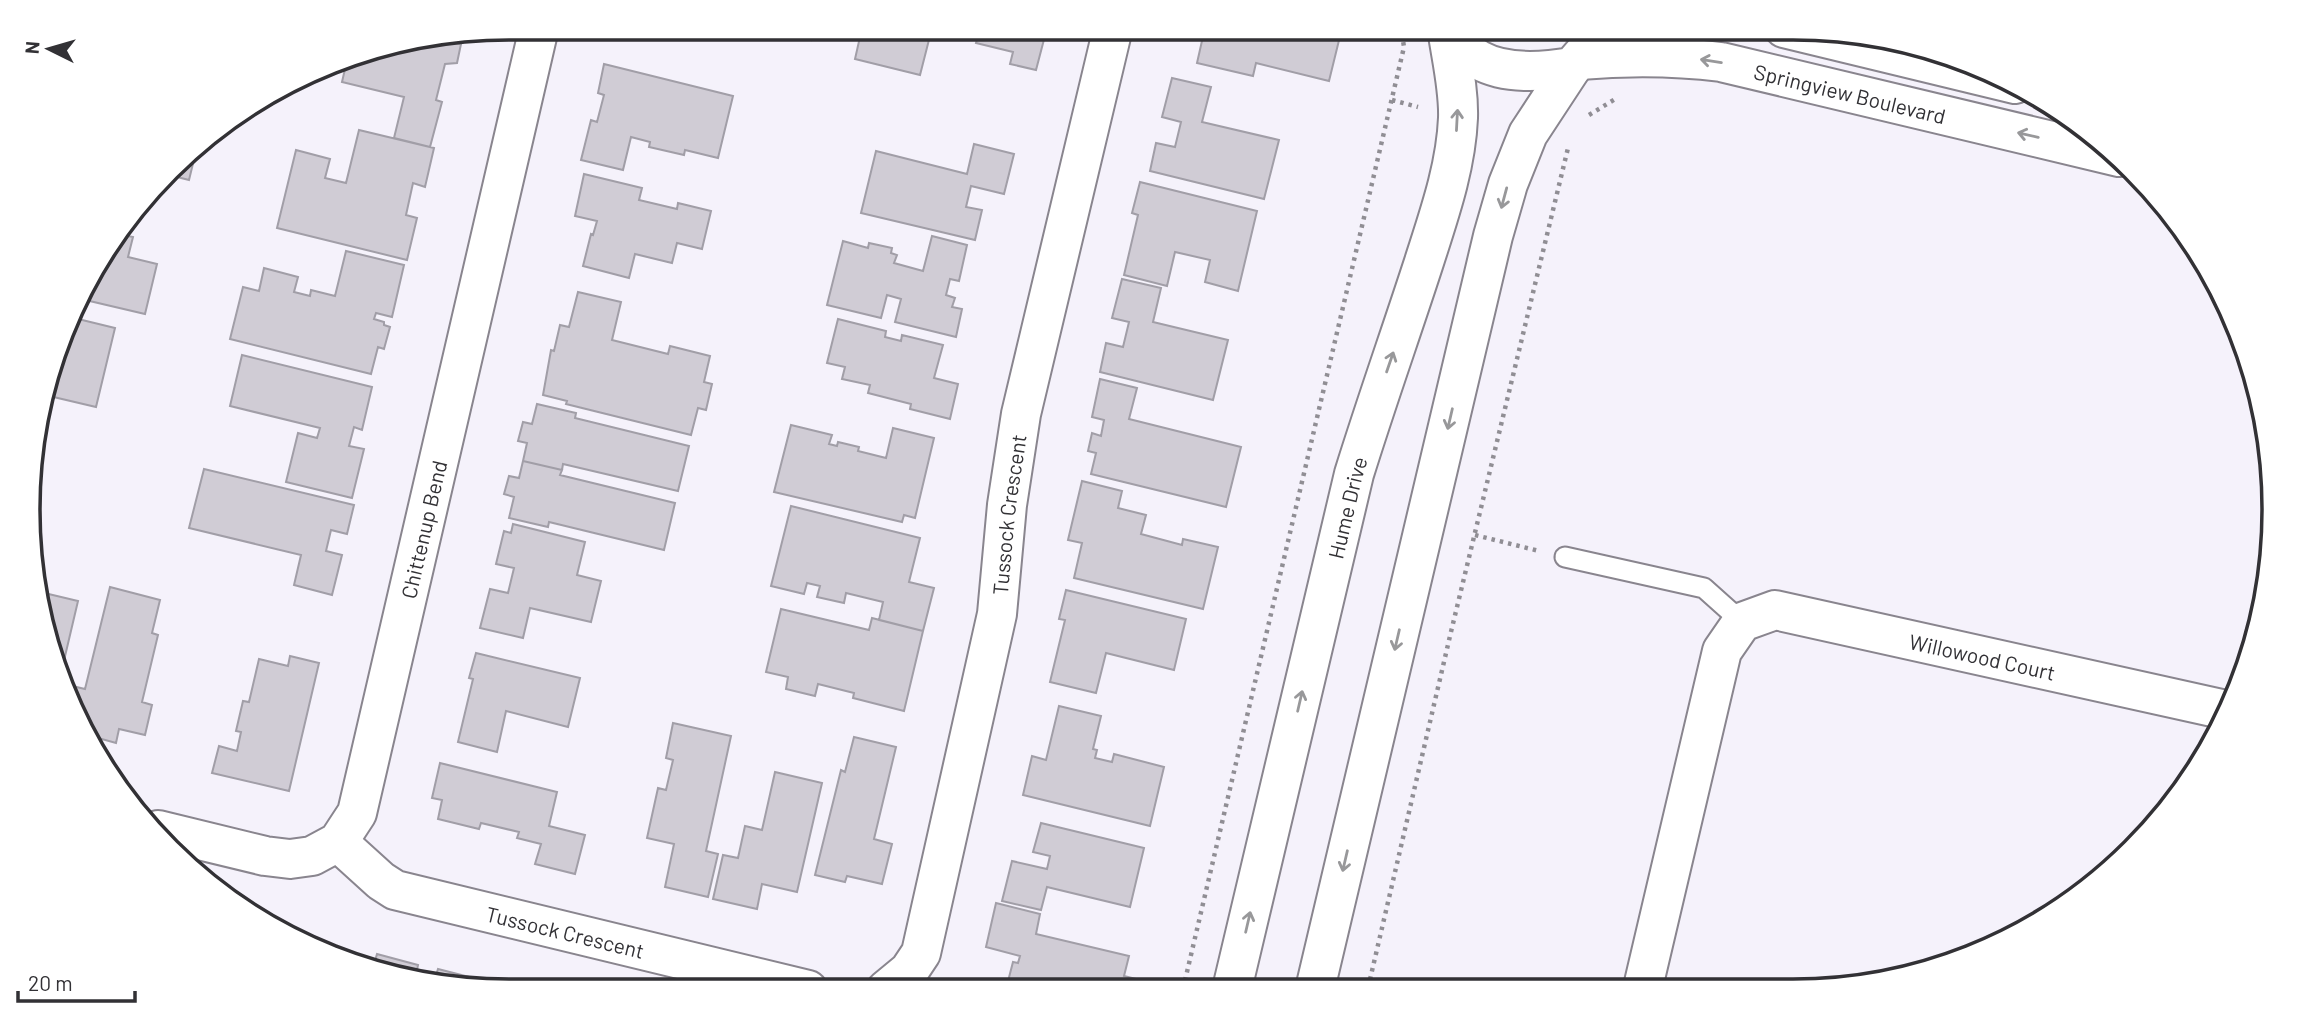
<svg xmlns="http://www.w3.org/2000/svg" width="2302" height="1019" font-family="Barlow,sans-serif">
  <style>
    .building { fill: #d0ccd5; stroke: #a19ea7; stroke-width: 2 }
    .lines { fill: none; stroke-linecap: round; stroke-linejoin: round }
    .service-casing { stroke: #89858e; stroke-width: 23 }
    .minor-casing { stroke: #89858e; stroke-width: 42 }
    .tertiary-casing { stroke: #89858e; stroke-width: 42 }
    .path { stroke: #908e94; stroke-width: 4.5; stroke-dasharray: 3.5 5; stroke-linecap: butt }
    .service { stroke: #fff; stroke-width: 19 }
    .minor { stroke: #fff; stroke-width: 38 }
    .tertiary { stroke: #fff; stroke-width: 38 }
    .oneway { stroke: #98989a }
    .labels { text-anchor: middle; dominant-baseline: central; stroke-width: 5; stroke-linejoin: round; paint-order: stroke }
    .street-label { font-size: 21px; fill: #323135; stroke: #fff }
    .rim { fill: none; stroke: #323135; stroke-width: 3.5 }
  </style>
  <rect width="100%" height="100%" fill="#f5f2fb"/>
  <path class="building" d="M 765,28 L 814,28 L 811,40 Z
    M 862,28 L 876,30 L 877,28 L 932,28 L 920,75 L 855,59 Z
    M 980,28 L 1047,28 L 1036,70 L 1010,64 L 1013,52 L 976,43 Z
    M 1187,28 L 1342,28 L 1329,81 L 1256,63 L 1253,76 L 1197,63 L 1204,32 Z
    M 451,38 L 457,39 L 456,43 L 461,44 L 457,63 L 445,64 L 436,100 L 442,102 L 430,147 L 394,138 L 404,97 L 342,82 L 348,56 L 354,54 Z
    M 604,64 L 733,96 L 718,158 L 685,150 L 684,155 L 649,147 L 650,142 L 631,137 L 623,170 L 581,160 L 591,120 L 597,122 L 604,95 L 598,93 Z
    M 1172,78 L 1211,87 L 1202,122 L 1279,140 L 1264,199 L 1150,171 L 1156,143 L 1175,147 L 1181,122 L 1162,117 Z
    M 359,130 L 434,148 L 425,187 L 413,183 L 406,215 L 417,218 L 407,260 L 277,228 L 296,150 L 330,159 L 325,178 L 346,183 Z
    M 198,143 L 189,180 L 169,175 L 192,147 Z
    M 974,144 L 1014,154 L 1004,194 L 971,186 L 966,207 L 982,210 L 975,240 L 861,213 L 876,151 L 967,174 Z
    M 584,174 L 642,188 L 639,200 L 677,209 L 678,203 L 711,211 L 702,249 L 677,243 L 672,263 L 635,254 L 629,278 L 583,266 L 591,234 L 593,235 L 597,221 L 575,216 Z
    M 1140,182 L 1257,211 L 1238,291 L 1205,282 L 1210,260 L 1175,252 L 1167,286 L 1124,275 L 1138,215 L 1132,213 Z
    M 124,230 L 123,235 L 133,237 L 128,257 L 157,264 L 145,314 L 81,299 L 93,268 Z
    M 932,236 L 967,245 L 959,281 L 950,279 L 946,295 L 955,298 L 952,307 L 962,309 L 956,337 L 895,322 L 901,299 L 887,295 L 881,318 L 827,305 L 843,241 L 868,248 L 869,243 L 892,248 L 891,253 L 897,255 L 894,263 L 923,271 Z
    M 346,251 L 404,265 L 392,317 L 376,313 L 374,319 L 384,322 L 384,325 L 390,327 L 384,349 L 378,347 L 371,374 L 230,339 L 243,287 L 259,291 L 264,268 L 298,277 L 294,292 L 310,296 L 311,290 L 335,296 Z
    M 1122,279 L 1161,288 L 1153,322 L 1228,340 L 1213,400 L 1100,372 L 1106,343 L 1123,347 L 1129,322 L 1112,318 Z
    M 578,292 L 621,302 L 612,340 L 668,354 L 670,346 L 710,356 L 704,382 L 712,384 L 706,410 L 698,408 L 691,435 L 566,404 L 567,401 L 543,395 L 551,350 L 554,351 L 560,325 L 569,327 Z
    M 74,318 L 115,328 L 96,407 L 45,395 Z
    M 838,319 L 886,331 L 885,337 L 901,341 L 902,335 L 943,345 L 934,378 L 958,384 L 950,419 L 910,409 L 911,404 L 868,393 L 870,385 L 842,379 L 845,367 L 827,363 Z
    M 242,355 L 372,387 L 362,430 L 354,427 L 349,446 L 364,449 L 352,498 L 286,482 L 298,433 L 317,438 L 320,428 L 230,406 Z
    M 1100,379 L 1137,388 L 1129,419 L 1241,447 L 1226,507 L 1091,474 L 1096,453 L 1088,451 L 1092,433 L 1101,436 L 1104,420 L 1092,417 Z
    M 537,404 L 576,413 L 575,418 L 689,446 L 678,491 L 563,464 L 562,470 L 523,461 L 527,443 L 518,441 L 523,422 L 532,424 Z
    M 791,425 L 832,435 L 829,444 L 837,446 L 838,442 L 859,447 L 858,451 L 886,458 L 893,428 L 934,438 L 915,518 L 904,515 L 902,522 L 774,492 Z
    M 523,461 L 562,470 L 560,475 L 675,503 L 664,550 L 549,522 L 548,527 L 509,518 L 514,497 L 504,494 L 509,476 L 519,478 Z
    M 204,469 L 354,505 L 347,534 L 331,530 L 326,551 L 342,555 L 332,595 L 294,585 L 301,555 L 189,528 Z
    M 1082,481 L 1122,491 L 1118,508 L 1146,515 L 1141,534 L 1182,545 L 1183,539 L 1218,547 L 1203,609 L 1074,578 L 1082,543 L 1068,540 Z
    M 791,506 L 920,538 L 909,582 L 934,588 L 923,631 L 879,620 L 883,602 L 846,593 L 844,603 L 817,597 L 820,586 L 807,583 L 804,594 L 771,586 Z
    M 513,524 L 585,542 L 577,575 L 601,581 L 591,622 L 530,608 L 523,638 L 480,628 L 490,589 L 508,593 L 514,568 L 496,564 L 504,531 L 511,533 Z
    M 110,587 L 160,600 L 152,633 L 158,635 L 142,702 L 152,705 L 145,735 L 119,729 L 116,743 L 87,735 L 68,685 L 85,689 Z
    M 1066,590 L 1186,619 L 1174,670 L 1106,653 L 1096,693 L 1050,682 L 1065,620 L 1059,619 Z
    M 36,591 L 78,601 L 62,669 L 37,603 Z
    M 781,609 L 869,630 L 872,618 L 923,631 L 904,711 L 853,698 L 854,693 L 818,684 L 815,696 L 786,689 L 788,677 L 766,672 Z
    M 476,653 L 580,678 L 568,727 L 506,711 L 497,752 L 458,742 L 473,679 L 469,678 Z
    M 290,656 L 319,663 L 289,791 L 212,773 L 219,746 L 237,751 L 241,732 L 236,731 L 243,701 L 249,702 L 259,659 L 288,666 Z
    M 1059,706 L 1101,716 L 1093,749 L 1097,750 L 1095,758 L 1112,762 L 1114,754 L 1164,767 L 1150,826 L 1023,795 L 1032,756 L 1046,760 Z
    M 673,723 L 731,736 L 706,851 L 718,854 L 708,897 L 665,887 L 674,844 L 647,838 L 658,788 L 666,790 L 673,760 L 666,758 Z
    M 854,737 L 896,747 L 874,839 L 892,844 L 882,884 L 847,876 L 845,882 L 815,875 L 841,770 L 845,772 Z
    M 440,763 L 557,792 L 549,826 L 585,835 L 575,874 L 535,864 L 541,844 L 517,838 L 519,832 L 481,823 L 479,829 L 438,819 L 442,800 L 432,798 Z
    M 775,772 L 822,783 L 797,892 L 762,884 L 757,909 L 713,899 L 723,855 L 738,858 L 745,826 L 762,830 Z
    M 1041,823 L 1144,848 L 1130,907 L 1047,887 L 1041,910 L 1002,901 L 1012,861 L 1047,869 L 1050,856 L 1033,852 Z
    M 996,903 L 1040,914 L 1036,934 L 1129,956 L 1124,976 L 1144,981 L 1142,989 L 1006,989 L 1013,962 L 1018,963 L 1020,956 L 986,947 Z
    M 319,948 L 364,959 L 362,967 L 354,965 Z
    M 377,954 L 418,965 L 416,975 L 373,968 Z
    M 438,969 L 481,980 L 479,986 L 435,979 Z"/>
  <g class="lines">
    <g class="service-casing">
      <path id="service" d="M 1565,557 L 1704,588 L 1742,622"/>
    </g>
    <g class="minor-casing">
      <g id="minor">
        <path d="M 1784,28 L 2015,84"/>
        <path id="s1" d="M 1579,60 C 1628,56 1673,56 1721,62 L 2119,157"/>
        <path id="s2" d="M 158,830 L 265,856 L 290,859 L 312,856 L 338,842 L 357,813 L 539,28"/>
        <path id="s3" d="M 338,842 L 381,881 L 395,890 L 808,990"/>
        <path id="s4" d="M 1643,987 L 1722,651 L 1742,622 L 1775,610 L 2226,710"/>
        <path id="s5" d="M 886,990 L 909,971 L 921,953 L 997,614 L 1007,505 L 1021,414 L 1113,28"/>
      </g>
    </g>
    <g class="tertiary-casing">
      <g id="tertiary">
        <path d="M 1448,28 C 1457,39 1466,53 1479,60 C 1506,75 1542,72 1572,67 L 1598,37 L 1601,28"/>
        <path id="s6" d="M 1232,989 L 1354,474 C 1376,403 1401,333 1424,262 C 1439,215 1456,167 1458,118 C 1459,88 1451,57 1447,28"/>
        <path d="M 1315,989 L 1493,236 L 1508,184 L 1528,134 L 1572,67"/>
      </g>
    </g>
    <path class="path" d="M 1392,100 L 1418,107
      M 1589,115 L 1617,98
      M 1475,535 L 1539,551
      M 1368,988 L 1450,636 L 1568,148
      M 1183,989 L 1404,47 L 1401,28"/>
    <use href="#service" class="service"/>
    <use href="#minor" class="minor"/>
    <use href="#tertiary" class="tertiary"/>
  </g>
  <defs><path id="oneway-shaft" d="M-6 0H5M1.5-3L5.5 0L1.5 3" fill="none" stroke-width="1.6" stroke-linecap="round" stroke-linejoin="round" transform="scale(1.75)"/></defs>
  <g class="oneway">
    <use href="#oneway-shaft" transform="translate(1711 61) rotate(-171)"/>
    <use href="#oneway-shaft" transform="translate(1457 120) rotate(-87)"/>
    <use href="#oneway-shaft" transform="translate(2028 135) rotate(-167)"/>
    <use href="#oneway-shaft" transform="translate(1504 198) rotate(105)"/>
    <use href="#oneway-shaft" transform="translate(1390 362) rotate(-71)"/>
    <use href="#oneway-shaft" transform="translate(1450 419) rotate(103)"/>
    <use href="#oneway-shaft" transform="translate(1397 640) rotate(103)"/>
    <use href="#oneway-shaft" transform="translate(1300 701) rotate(-77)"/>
    <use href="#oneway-shaft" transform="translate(1345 861) rotate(103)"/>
    <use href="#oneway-shaft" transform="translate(1248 922) rotate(-77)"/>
  </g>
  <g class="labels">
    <g class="street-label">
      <text stroke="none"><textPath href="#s1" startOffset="275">Springview Boulevard</textPath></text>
      <text stroke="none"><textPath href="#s6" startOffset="495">Hume Drive</textPath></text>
      <text stroke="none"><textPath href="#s5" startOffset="499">Tussock Crescent</textPath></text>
      <text stroke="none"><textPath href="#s2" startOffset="513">Chittenup Bend</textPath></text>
      <text stroke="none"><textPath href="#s4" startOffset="628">Willowood Court</textPath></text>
      <text stroke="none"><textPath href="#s3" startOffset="250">Tussock Crescent</textPath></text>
    </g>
  </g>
  <path d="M0 0H2302V1019H0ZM509 40H1793A469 469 0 0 1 2262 509V510A469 469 0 0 1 1793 979H509A469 469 0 0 1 40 510V509A469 469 0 0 1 509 40Z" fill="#fff" fill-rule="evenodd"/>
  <path class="rim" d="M509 40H1793A469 469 0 0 1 2262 509V510A469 469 0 0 1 1793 979H509A469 469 0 0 1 40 510V509A469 469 0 0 1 509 40Z"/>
  <g transform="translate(49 49) rotate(275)" stroke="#ffffff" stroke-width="5" paint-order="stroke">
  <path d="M0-5L12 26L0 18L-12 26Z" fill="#323135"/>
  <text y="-10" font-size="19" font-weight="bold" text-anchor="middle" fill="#323135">N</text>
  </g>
  <path d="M18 991v10h117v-10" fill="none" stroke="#323135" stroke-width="3.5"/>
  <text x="28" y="991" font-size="21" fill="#323135" stroke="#ffffff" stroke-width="5" paint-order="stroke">20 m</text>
</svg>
